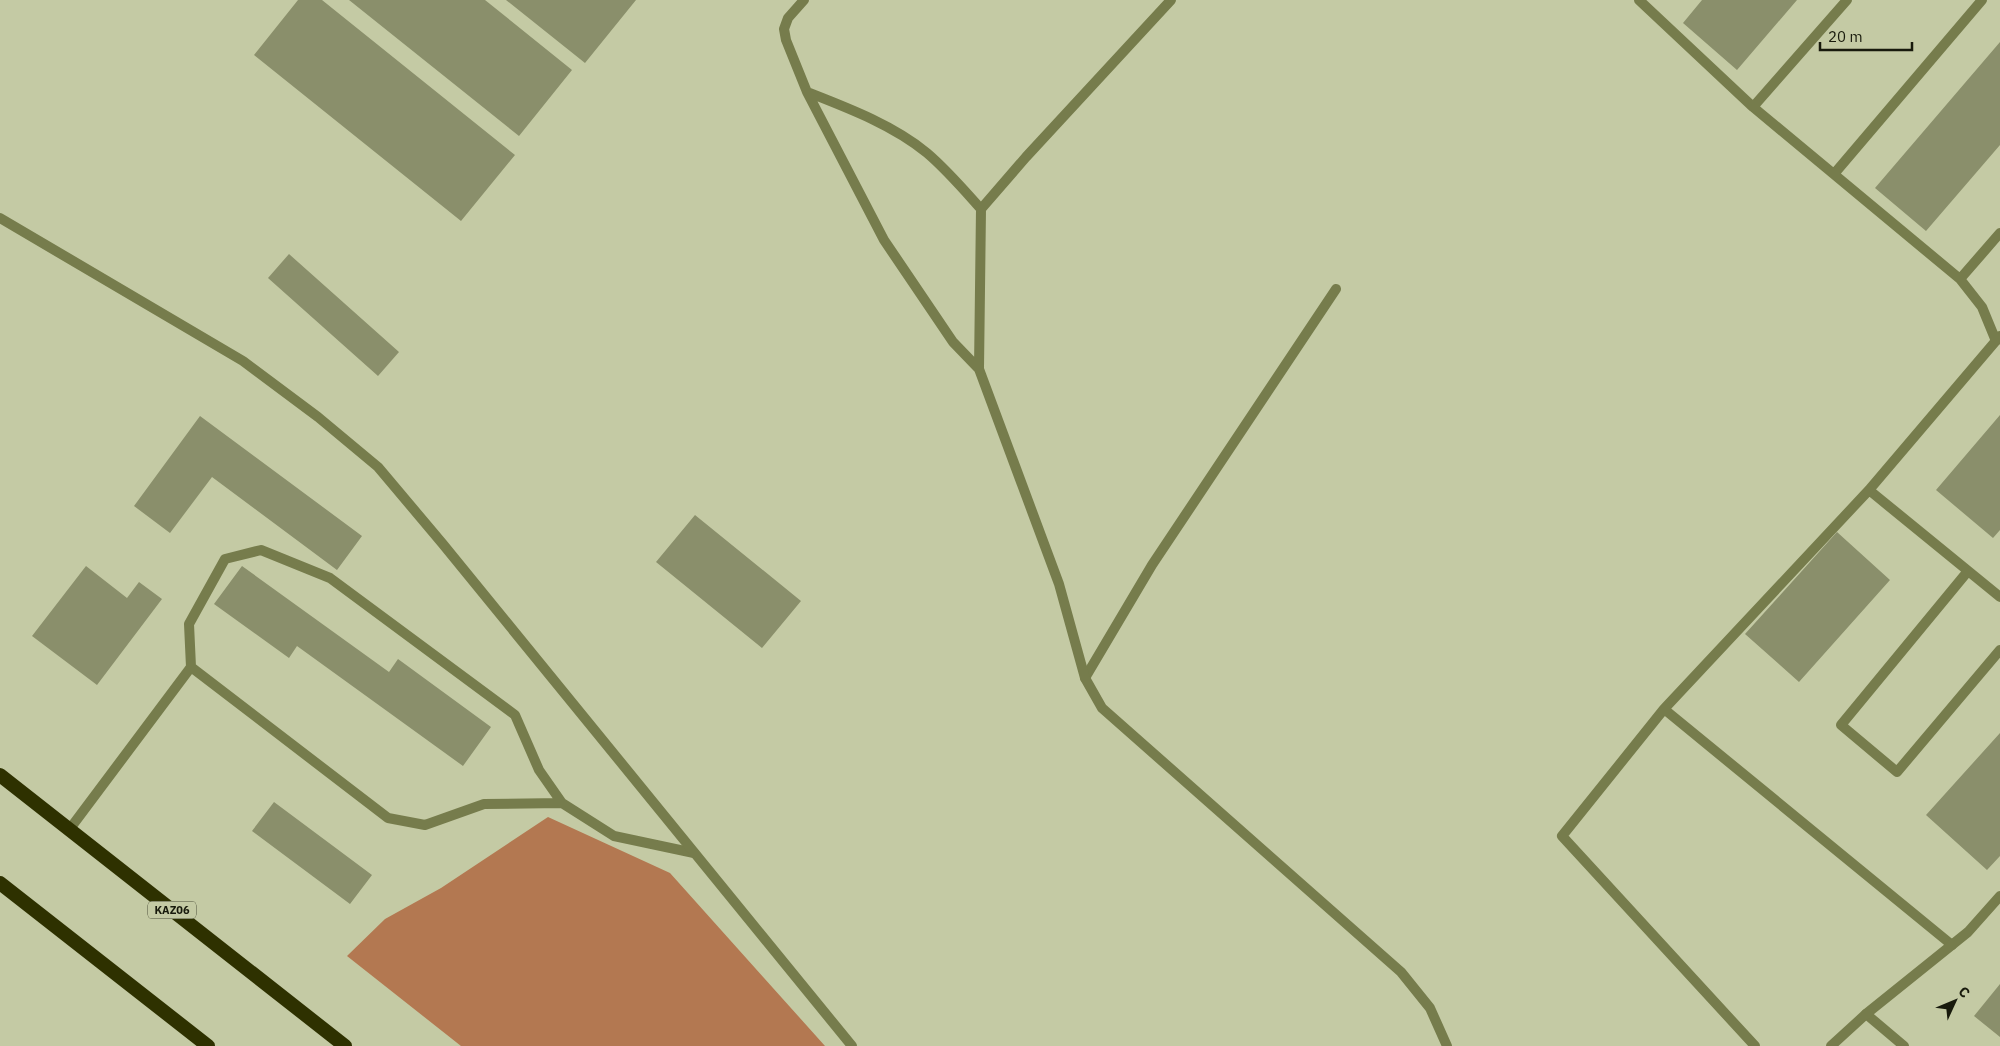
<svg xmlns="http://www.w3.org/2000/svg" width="2000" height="1046" font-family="'IBM Plex Sans',sans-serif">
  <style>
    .forest { fill: #b37851 }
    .building { fill: #8a8f6b }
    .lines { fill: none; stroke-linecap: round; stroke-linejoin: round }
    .service { stroke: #767c4c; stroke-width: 10 }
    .minor { stroke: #767c4c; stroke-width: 10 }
    .tertiary { stroke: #767c4c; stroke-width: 10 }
    .trunk { stroke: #2e3100; stroke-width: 14 }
    .labels { text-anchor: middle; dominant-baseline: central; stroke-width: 5; stroke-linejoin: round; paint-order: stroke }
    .shield { fill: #c4caa4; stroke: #4c4f3a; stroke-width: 1 }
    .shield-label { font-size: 11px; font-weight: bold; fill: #181a0c }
  </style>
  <rect width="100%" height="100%" fill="#c4caa4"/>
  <path class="forest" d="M 548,817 L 670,873 L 825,1046 L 461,1046 L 347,956 L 385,919 L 441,888 Z"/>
  <path class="building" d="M 298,0 L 322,0 L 515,155 L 461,221 L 254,55 Z
    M 349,0 L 485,0 L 572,70 L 519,136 Z
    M 506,0 L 636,0 L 585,63 Z
    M 1702,0 L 1797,0 L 1737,70 L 1683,23 Z
    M 2000,42 L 2000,145 L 1926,231 L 1875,188 Z
    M 289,254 L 399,352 L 378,376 L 268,278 Z
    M 2000,415 L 2000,530 L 1993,538 L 1936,490 Z
    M 200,416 L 362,536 L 337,570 L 212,477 L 170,533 L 134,506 Z
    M 695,515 L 801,601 L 762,648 L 656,562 Z
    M 1837,532 L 1890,580 L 1799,682 L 1745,634 Z
    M 86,566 L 127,598 L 139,582 L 162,599 L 97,685 L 32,636 Z
    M 242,566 L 389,672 L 398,659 L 491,727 L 463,766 L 297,646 L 289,658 L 214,604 Z
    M 2000,733 L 2000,856 L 1987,870 L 1926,815 Z
    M 274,802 L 372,875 L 350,904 L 252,831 Z
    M 2000,984 L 2000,1037 L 1974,1016 Z"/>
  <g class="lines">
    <path class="service" d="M 1639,0 L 1753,107 L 1960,279 L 1982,307 L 1996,341
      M 1753,107 L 1847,0
      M 1834,174 L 1982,0
      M 1960,279 L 2000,233
      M 1869,490 L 2000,597
      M 1968,571 L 1841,725 L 1897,772 L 2000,650
      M 191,667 L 189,624 L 225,559 L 261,550 L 330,578 L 515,715 L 539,770 L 562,803
      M 1085,678 L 1152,565 L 1336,289
      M 1664,709 L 1952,945
      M 69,830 L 191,667 L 388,818 L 425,825 L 484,804 L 562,803 L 614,836 L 694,853
      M 1866,1014 L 1904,1046
      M 1755,1046 L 1562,836 L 1664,709 L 1869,490 L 2000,336"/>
    <path class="minor" d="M 804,0 L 788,18 L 784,29 L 786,40 L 807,92 L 884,240 L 953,342 L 979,369
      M 807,92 C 848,108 893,125 927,153 C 947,170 964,190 981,209 L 979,369 L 1059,584 L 1085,678 L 1102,708 L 1401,972 L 1430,1008 L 1447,1046
      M 981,209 L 1026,157 L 1171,0"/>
    <path class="tertiary" d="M 0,218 L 243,361 L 318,417 L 378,467 L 442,543 L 852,1046
      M 1831,1046 L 1866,1014 L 1968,932 L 2000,896"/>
    <path class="trunk" d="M 0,775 L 345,1046
      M 0,883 L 208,1046"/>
  </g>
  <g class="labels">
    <rect class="shield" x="148" y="901.5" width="48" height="17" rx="4"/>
    <g class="shield-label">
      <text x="172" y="910">KАZ06</text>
    </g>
  </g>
  <g transform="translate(1955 1001) rotate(46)" stroke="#c4caa4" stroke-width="4" paint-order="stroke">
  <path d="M0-4L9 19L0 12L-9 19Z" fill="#181a0c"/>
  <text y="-8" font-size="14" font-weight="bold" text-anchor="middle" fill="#181a0c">С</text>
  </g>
  <path d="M1820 42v8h92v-8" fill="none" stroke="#181a0c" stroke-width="2.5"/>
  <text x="1828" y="42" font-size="15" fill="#181a0c" stroke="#c4caa4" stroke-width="4" paint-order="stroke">20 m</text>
</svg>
